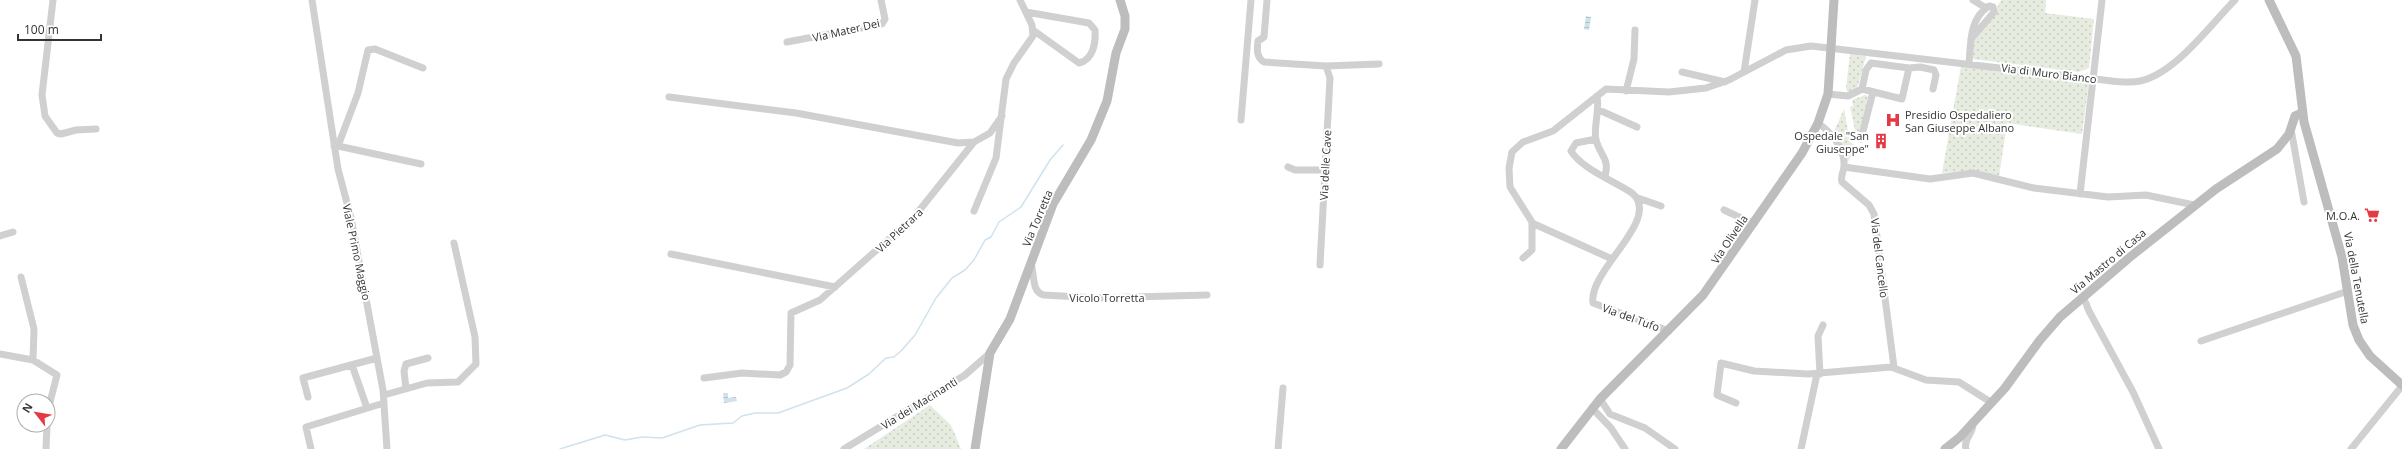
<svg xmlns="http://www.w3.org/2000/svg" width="2402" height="449" font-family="'Open Sans',sans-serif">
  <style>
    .green { fill: url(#green-dots) }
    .water { fill: url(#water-rules) }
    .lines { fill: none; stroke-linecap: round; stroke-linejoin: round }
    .stream { stroke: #cfe2ee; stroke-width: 1.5 }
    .street { stroke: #d0d0d0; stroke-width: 7 }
    .secondary { stroke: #bdbdbd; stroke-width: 9 }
    .labels { text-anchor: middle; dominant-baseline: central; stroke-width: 4; stroke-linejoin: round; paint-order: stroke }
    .street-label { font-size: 11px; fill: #333; stroke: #fff }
    .poi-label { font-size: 11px; fill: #333; stroke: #fff; text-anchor: end }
  </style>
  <defs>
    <pattern id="green-dots" width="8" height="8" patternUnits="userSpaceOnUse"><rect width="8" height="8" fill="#e6ecdf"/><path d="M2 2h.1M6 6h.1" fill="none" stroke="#c6cbc0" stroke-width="1.8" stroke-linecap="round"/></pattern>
    <pattern id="water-rules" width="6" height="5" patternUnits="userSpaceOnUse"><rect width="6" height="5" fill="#cfe2ee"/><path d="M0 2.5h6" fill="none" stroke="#b2c2cd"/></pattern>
  </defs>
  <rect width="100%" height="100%" fill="#fff"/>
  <path class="green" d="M 2001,0 L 2046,0 L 2045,13 L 2094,19 L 2089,68 L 2079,72 L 1973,59 L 1973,42 L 1996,10 Z
    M 1850,54 L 1866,56 L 1857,89 L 1848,94 L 1846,88 Z
    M 1961,66 L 2089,82 L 2082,134 L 2007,123 L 1999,177 L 1965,171 L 1942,173 Z
    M 1865,95 L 1868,96 L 1860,135 L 1856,135 L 1850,107 L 1853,106 L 1852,100 Z
    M 1844,109 L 1850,142 L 1857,147 L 1847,163 L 1833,134 Z
    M 930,405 L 951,425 L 961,449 L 864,449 Z"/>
  <path class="water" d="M 1586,16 L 1591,17 L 1589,30 L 1584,29 Z
    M 723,393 L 728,393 L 728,398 L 736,397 L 737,401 L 724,403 Z"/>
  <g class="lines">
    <path class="stream" d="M 560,449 L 605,435 L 625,440 L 642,437 L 662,438 L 700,425 L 733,423 L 742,416 L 755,413 L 778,413 L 847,388 L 869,374 L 886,358 L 894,357 L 901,351 L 915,335 L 936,298 L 952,278 L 965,270 L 974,260 L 985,240 L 991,237 L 999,222 L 1021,207 L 1050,160 L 1063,145"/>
    <path class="street" d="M 53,0 L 42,95 L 45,116 L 57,133 L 61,134 L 76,130 L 96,129
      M 312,0 L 338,169 L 351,218 L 383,390 L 387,449
      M 1267,0 L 1264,37 L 1258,41 C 1257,49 1256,57 1264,62 L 1326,66 L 1379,64
      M 1973,0 L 1986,8
      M 1026,12 L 1089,23 L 1095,30 C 1096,43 1093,60 1079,63 L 1033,30
      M 787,42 L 882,24 L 885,19 L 881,0
      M 1969,63 C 1971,42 1969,19 1989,6 L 1993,7 L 1994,12 L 1971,39
      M 1909,68 L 1920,67 L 1934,70 L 1936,75 L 1933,89
      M 1682,72 L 1725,82
      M 1744,72 L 1755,0
      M 1626,91 L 1634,59 L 1635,30
      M 1828,94 L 1848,96 L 1862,89 L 1902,99 L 1909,68 L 1871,63 L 1866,70 L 1862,89
      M 1597,96 C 1600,111 1593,128 1596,140 C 1600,156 1610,158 1605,176
      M 669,97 L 796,113 L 958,143 L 974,142
      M 1599,110 L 1637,127
      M 1241,120 L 1251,0
      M 1818,123 C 1832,133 1845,149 1844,166 C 1844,172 1840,176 1842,182 L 1869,205 L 1874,214 L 1894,367
      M 2291,129 L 2304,202
      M 1596,139 L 1576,143 L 1571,151 C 1582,169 1614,181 1632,193 C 1663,219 1588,270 1593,303 L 1669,331
      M 1861,139 L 1873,92
      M 334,146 L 338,146 L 358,93 L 368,50 L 375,49 L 423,68
      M 338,146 L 421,164
      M 1288,167 L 1295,170 L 1325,170
      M 1844,167 L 1930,179 L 1973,173 L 2034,188 L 2108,197 L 2146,195 L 2194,205
      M 2080,194 L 2102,0
      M 1638,198 L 1661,206
      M 1724,210 L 1754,224
      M 974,211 L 996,158 L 1006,79 L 1014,63 L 1033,36 L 1032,25 L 1020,0
      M 1532,223 L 1612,259
      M 0,236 L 13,232
      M 671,254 L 835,287
      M 1523,258 L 1532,250 L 1532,222 L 1510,187 L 1509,168 L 1512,152 L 1523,142 L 1553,131 L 1606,89 L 1669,92 L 1706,88 L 1729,80 L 1786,50 L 1811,46 L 2094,79 C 2109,80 2126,84 2140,81 C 2175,74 2210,25 2235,0
      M 1031,264 C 1035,275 1031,292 1044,295 L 1097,298 L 1207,295
      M 1320,265 L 1330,78 L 1326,66
      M 21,277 L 34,329 L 33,360
      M 2083,296 L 2089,311 L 2133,392 L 2159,449
      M 2201,341 L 2348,291
      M 0,354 L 33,360 L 57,375 L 48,410
      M 352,365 L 367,408
      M 1820,374 L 1818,336 L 1823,325
      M 704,378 L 742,373 L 780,375 L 786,372 L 790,365 L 791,313 L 820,300 L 914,217 L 974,142 L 990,133 L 1002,116
      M 406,389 L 404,371 L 406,364 L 428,358
      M 384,395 L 427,383 L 458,382 L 476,364 L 475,337 L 454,243
      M 308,397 L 303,378 L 377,358
      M 1600,399 L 1610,414 L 1645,428 L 1675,449
      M 1736,403 L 1717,395 L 1721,363 L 1754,371 L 1808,374 L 1891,367 L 1926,380 L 1959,382 L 1992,403
      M 1592,408 L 1611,428 L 1625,449
      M 46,449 L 47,425
      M 311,449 L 306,427 L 384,403
      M 844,449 L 965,375 L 990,353
      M 1278,449 L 1283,388
      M 1801,449 L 1817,374
      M 1966,449 C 1963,439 1974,433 1973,423
      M 2351,449 L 2402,386"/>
    <path class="secondary" d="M 2269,0 L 2296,56 L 2304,122 L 2342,257 L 2353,325 L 2359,340 L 2370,356 L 2402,385
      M 975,449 L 990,353 L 1010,319 L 1053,204 L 1091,140 L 1107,101 L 1116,53 L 1125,29 L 1125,16 L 1120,0
      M 1561,449 L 1600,399 L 1703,295 L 1802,153 L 1818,123 L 1828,94 L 1834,0
      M 1945,449 L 1960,437 L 2005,388 L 2040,340 L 2060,317 L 2130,257 L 2216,189 L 2277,149 L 2289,134 L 2295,116 L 2302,113"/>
  </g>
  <defs>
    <g id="hospital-bare" transform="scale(1.2)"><path d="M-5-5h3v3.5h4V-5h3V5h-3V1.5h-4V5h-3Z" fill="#e63946" stroke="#fff" stroke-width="2.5" paint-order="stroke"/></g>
    <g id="building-bare" transform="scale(1.2)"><path d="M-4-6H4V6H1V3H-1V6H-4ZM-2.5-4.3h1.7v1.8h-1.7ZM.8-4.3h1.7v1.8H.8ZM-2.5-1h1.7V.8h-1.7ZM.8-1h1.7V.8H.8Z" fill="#e63946" stroke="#fff" stroke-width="2.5" paint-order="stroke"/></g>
    <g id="supermarket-bare" transform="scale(1.2)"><path d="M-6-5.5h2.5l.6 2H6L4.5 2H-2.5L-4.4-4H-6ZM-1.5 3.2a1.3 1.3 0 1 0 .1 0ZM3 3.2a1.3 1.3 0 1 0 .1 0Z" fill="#e63946" stroke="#fff" stroke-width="2.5" paint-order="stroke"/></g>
  </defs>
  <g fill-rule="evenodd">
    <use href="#hospital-bare" x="1893" y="120"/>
    <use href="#building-bare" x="1881" y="141"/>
    <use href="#supermarket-bare" x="2372" y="215"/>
  </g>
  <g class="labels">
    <g class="street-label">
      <text transform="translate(846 30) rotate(-13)">Via Mater Dei</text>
      <text transform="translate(2049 73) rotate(7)">Via di Muro Bianco</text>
      <text transform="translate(1325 165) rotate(-87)">Via delle Cave</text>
      <text transform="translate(1037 218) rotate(-67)">Via Torretta</text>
      <text transform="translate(899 230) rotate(-43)">Via Pietrara</text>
      <text transform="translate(1729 239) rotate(-56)">Via Olivella</text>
      <text transform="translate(357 252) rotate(78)">Viale Primo Maggio</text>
      <text transform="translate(1880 258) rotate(83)">Via del Cancello</text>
      <text transform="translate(2108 261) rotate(-40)">Via Mastro di Casa</text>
      <text transform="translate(2357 278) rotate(79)">Via della Tenutella</text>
      <text x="1107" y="297">Vicolo Torretta</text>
      <text transform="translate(1631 317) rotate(20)">Via del Tufo</text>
      <text transform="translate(919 403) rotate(-32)">Via dei Macinanti</text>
    </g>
    <g class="poi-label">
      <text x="1905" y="114" text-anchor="start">Presidio Ospedaliero<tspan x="1905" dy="13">San Giuseppe Albano</tspan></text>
      <text x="1869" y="135">Ospedale "San<tspan x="1869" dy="13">Giuseppe"</tspan></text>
      <text x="2360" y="215">M.O.A.</text>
    </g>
  </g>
  <g transform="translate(36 413) rotate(301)"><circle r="19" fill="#ffffff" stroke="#adadad"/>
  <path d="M0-3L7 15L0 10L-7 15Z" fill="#e63946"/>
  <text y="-6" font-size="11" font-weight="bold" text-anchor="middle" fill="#333333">N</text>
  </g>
  <path d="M18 34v6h83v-6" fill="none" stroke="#333333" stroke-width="2"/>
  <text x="24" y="34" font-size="12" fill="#333333" stroke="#ffffff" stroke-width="3" paint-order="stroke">100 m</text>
</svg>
